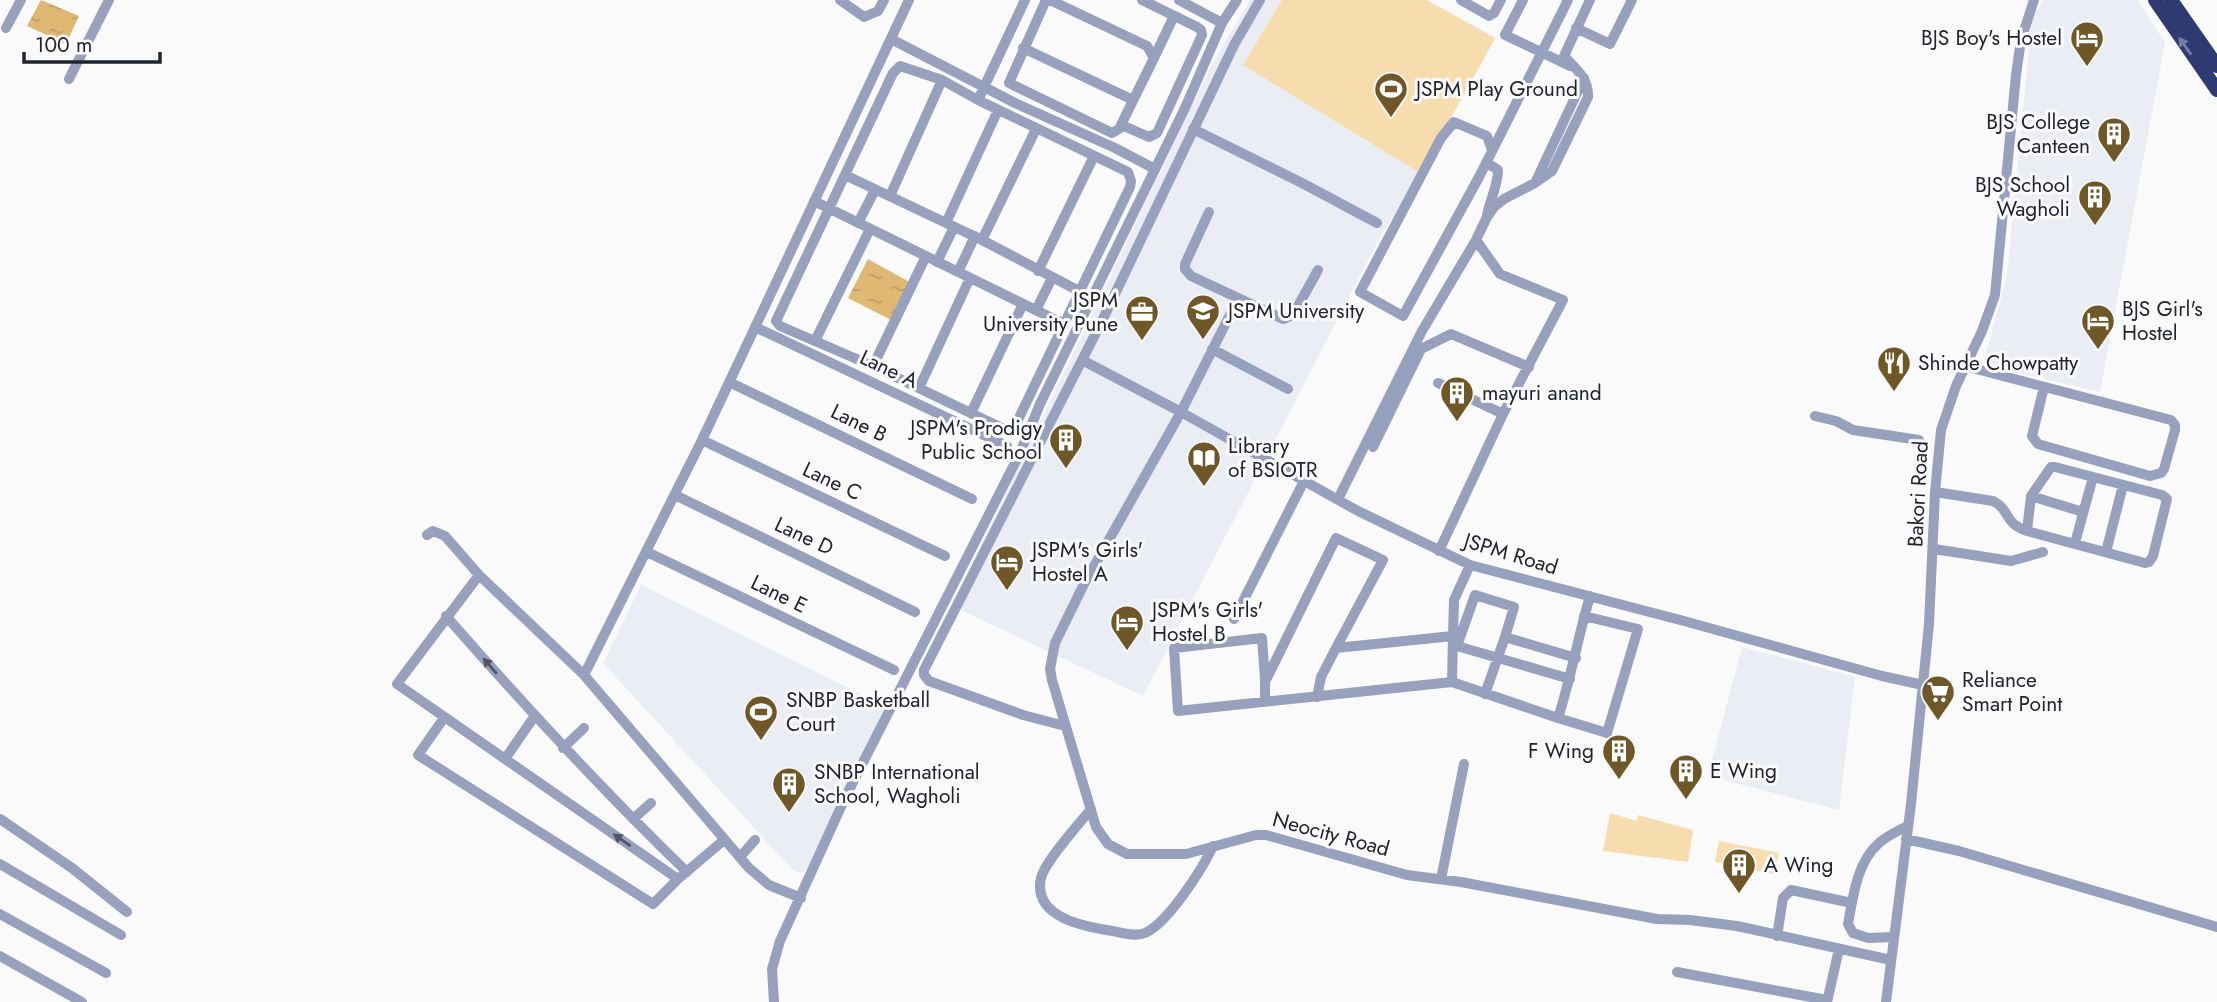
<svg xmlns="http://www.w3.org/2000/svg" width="2217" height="1002" font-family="Jost,sans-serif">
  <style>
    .built { fill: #eaedf4 }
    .green { fill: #f7dcad }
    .water { fill: url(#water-ripples) }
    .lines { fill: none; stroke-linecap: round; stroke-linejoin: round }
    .minor { stroke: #97a0bd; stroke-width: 10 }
    .highway { stroke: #2e3b73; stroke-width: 14 }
    .oneway { fill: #757ea2 }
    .oneway2 { fill: #505668 }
    .labels { text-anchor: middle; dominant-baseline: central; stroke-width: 6; stroke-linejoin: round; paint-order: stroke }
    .poi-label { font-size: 21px; fill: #20242f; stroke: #fafafa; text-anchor: start }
    .street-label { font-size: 21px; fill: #20242f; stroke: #fafafa }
  </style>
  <defs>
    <pattern id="water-ripples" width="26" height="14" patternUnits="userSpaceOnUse" patternTransform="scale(1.75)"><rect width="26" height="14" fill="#dfb874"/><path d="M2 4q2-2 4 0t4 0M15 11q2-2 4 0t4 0" fill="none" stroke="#bf9e65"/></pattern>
  </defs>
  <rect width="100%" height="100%" fill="#fafafa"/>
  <path class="built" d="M 1250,0 L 1428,0 L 1496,38 L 1420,174 L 1379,239 L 1143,696 L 952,606 L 1211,66 Z
    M 2044,0 L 2138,0 L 2165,43 L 2100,392 L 1983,365 L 2007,275 L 2032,18 Z
    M 641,585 L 885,706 L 809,869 L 805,871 L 798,873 L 791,868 L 603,663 Z
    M 1742,647 L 1855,677 L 1839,810 L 1708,776 Z"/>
  <path class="green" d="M 1282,0 L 1426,0 L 1495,38 L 1420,173 L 1243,65 Z
    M 1610,813 L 1637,821 L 1638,815 L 1693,830 L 1688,862 L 1603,851 Z
    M 1719,841 L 1779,853 L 1774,874 L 1715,862 Z"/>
  <path class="water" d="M 41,0 L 79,16 L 66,44 L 27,26 Z
    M 868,259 L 913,284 L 895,322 L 848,298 Z"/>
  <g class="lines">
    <path class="minor" d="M 840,0 L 864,17 L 878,11 L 884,0
      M 1046,0 L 1009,83 L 1112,133 L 1124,126 L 1149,137 L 1157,133 L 1202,35 L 1201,30 L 1197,27 L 1142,0
      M 1050,0 L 1147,46 L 1154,58 L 1120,127
      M 1179,0 L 1222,23
      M 1461,0 L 1489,16 L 1494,13 L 1501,0
      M 1523,0 L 1505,35 L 1570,66
      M 6,28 L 21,0
      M 1576,28 L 1610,44 L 1632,0
      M 891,39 L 1015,103 L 1115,148 L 1155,169
      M 1023,48 L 1133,100
      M 1154,58 L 1174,16
      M 900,66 L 942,80 L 978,100 L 1128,172 L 1131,181 L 1130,187 L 1015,426 L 1008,431 L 873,366 L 780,326 L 776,321 L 893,73 Z
      M 69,79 L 109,0
      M 978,100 L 1025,0
      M 1036,129 L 982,240 L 1079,291
      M 1193,129 L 1302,183 L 1377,223
      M 1492,150 L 1487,136 L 1454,122 L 1441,138 L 1360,292 L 1403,316 L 1479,177 L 1568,0
      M 1487,163 L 1498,170 C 1498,185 1490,200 1487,215
      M 845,175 L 982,240
      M 1535,183 L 1552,171 L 1588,97 C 1589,79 1576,69 1564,56 L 1590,0
      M 890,196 L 942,80
      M 814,201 L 1064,324
      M 1209,212 L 1185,264 L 1185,269 L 1191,276 L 1283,319 L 1293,315 L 1318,270
      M 858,223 L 875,190
      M 946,223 L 998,110
      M 937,262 L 954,227
      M 1038,271 L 1094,156
      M 958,272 L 975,236
      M 1238,299 L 1181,412 L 1084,584 L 1055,643 L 1050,669 L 1052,680 L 1096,827 L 1108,844 L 1127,854 L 1186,854 L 1256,835 L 1266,835 L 1407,875 L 1461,882 L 1657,919 L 1690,920 L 1737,926 L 1891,960
      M 1036,310 L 1052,278
      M 755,327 L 1007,446
      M 815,341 L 870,229
      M 1212,349 L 1288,389
      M 1082,360 L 1181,412 L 1358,511 L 1470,565 L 1684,621 L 1882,676 L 1923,685
      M 873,366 L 926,256
      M 1965,366 L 2171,420 L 2175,425 L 2175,430 L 2164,469 L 2161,473 L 2150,476 L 2038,444 L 2032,436 L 2044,387
      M 729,382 L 972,499
      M 1438,383 L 1503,414
      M 919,388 L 970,278
      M 971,413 L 1023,304
      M 1815,416 L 1836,421 L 1853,430 L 1919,440
      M 702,440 L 945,556
      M 1373,447 L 1421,349 L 1451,334 L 1529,367
      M 1935,492 L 1993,501 C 2011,510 2003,523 2027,531 L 2145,563 L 2149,562 L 2153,556 L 2167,499 L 2162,495 L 2055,467 L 2051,467 L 2031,496 L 2027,531
      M 675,495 L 915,612
      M 2031,496 L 2083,512
      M 1338,499 L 1422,331 L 1476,240 L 1486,219 L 1494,207 L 1504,199 L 1535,183 L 1584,78
      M 427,535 L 433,531 L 445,536 L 479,575 L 584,675 L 749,868 L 769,885 L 801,898
      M 2075,543 L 2093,477
      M 1934,549 L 2011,561 L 2043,552
      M 1439,551 L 1503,414 L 1563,300 L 1500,274 L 1476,240
      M 647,552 L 894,670
      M 2106,552 L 2123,485
      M 479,575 L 397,684 L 678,879
      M 446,616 C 524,705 602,790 687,872
      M 1584,616 L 1638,629 L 1607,733 L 1558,718 C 1571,678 1578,637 1590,596
      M 1234,619 L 1304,481
      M 1505,637 L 1514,607 L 1475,595 L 1457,646 L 1570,679
      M 584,675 L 702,440 L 909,0
      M 1265,679 L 1262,638 L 1174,648 L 1178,711 L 1452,682 L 1453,636
      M 1452,682 L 1558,718
      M 1485,694 L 1505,637 L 1576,658
      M 1317,697 L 1321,677 L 1336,648
      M 1265,702 L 1265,682 L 1336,538 L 1383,560 L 1336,648 L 1453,636 L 1454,600 L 1470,565
      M 444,718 L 418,755 L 653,904 L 678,879 L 724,840
      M 1065,726 L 1023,715 L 929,681 L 924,675 L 924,670 L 1103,319 L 1234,45 L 1260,0
      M 563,748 L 584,728
      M 505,759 L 534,717
      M 1091,809 C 1079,824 1045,861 1041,878 C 1032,918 1086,927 1113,931 C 1123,933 1136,937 1145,933 C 1168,923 1203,868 1213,846
      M 0,819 L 72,868 L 127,912
      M 633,819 L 651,803
      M 1906,839 L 1959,851 L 2217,927
      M 740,857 L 755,840
      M 0,864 L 121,935
      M 1441,879 L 1464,764
      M 0,914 L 106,973
      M 1777,936 L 1783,898 L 1791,890 L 1852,903
      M 1894,937 L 1868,938 L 1853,933 L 1848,924 C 1853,896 1857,862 1879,843 C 1887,836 1898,831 1907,826
      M 0,956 L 82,1002
      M 1677,972 L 1827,1000
      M 774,1002 L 772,969 L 780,941 L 845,798 L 1020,453 L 1040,404 L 1185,108 L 1222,23 L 1237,0
      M 1827,1002 L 1839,949
      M 1886,1002 L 1911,804 L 1929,624 L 1935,492 L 1941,430 L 1956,386 L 1982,331 L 1995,295 L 2016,75 L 2021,40 L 2034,0"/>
    <path class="highway" d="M 2155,0 L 2217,90
      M 2171,0 L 2217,66"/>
  </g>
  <defs><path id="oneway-solid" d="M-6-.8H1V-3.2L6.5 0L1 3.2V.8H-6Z" transform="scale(1.75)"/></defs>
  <use class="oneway" href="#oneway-solid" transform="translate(2185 46) rotate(-125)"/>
  <g class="oneway2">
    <use href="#oneway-solid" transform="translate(490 666) rotate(-131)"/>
    <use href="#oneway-solid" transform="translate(622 840) rotate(-145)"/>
  </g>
  <defs>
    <g id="hotel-pin" transform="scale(1.75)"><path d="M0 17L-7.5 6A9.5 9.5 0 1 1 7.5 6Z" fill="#705728" stroke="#fafafa"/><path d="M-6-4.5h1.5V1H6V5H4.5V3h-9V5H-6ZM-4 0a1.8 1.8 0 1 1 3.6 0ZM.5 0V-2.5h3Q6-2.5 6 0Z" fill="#fff"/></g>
    <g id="stadium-pin" transform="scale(1.75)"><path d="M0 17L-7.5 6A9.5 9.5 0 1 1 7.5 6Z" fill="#705728" stroke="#fafafa"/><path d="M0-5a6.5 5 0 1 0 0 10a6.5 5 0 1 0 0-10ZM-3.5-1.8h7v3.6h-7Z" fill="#fff"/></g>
    <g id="building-pin" transform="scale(1.75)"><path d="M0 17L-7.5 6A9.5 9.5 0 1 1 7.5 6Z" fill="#705728" stroke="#fafafa"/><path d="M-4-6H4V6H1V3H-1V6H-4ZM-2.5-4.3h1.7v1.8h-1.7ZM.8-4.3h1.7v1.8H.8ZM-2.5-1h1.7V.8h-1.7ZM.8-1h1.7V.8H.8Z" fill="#fff"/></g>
    <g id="university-pin" transform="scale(1.75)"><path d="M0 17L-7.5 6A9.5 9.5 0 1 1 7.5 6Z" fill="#705728" stroke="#fafafa"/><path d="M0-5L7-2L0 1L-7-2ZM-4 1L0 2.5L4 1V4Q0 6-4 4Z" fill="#fff"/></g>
    <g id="office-pin" transform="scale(1.75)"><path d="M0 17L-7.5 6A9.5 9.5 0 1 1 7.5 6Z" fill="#705728" stroke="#fafafa"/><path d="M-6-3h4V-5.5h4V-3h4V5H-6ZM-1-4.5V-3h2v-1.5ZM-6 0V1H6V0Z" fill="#fff"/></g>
    <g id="restaurant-pin" transform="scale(1.75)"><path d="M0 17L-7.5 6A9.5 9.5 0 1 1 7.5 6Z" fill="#705728" stroke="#fafafa"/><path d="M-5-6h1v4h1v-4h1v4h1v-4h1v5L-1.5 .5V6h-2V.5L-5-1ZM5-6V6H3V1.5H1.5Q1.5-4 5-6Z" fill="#fff"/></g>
    <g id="library-pin" transform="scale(1.75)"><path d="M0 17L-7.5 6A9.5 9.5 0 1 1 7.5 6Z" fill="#705728" stroke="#fafafa"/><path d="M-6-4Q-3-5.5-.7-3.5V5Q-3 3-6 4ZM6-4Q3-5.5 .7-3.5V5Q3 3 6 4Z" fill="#fff"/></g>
    <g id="supermarket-pin" transform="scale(1.75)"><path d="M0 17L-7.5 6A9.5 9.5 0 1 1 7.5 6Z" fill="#705728" stroke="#fafafa"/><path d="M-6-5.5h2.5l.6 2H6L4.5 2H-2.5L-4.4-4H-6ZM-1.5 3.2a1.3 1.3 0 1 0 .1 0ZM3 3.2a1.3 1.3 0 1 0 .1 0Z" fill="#fff"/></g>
  </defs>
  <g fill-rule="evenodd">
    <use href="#hotel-pin" x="2087" y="38"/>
    <use href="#stadium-pin" x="1391" y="89"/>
    <use href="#building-pin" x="2114" y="134"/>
    <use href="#building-pin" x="2095" y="197"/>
    <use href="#university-pin" x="1203" y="311"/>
    <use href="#office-pin" x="1142" y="312"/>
    <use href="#hotel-pin" x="2098" y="321"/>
    <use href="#restaurant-pin" x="1894" y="363"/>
    <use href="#building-pin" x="1457" y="393"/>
    <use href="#building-pin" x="1066" y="440"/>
    <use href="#library-pin" x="1204" y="458"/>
    <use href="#hotel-pin" x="1007" y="562"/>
    <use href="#hotel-pin" x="1127" y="622"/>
    <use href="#supermarket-pin" x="1938" y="692"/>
    <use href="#stadium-pin" x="761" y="712"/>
    <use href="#building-pin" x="1619" y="751"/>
    <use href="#building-pin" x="1686" y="771"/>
    <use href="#building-pin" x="789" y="784"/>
    <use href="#building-pin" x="1739" y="865"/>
  </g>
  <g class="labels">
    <g class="poi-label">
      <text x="2062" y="38" text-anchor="end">BJS Boy's Hostel</text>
      <text x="1416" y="89">JSPM Play Ground</text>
      <text x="2090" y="122" text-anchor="end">BJS College<tspan x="2090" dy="24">Canteen</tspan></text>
      <text x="2070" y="185" text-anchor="end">BJS School<tspan x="2070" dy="24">Wagholi</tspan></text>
      <text x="1118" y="300" text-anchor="end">JSPM<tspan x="1118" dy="24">University Pune</tspan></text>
      <text x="2122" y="309">BJS Girl's<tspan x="2122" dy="24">Hostel</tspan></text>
      <text x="1228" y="311">JSPM University</text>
      <text x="1918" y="363">Shinde Chowpatty</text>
      <text x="1482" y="393">mayuri anand</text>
      <text x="1042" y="428" text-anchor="end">JSPM's Prodigy<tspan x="1042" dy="24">Public School</tspan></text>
      <text x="1228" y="446">Library<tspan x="1228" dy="24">of BSIOTR</tspan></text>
      <text x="1032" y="550">JSPM's Girls'<tspan x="1032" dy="24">Hostel A</tspan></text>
      <text x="1152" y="610">JSPM's Girls'<tspan x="1152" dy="24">Hostel B</tspan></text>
      <text x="1962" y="680">Reliance<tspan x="1962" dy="24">Smart Point</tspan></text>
      <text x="786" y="700">SNBP Basketball<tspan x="786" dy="24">Court</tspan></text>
      <text x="1594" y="751" text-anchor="end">F Wing</text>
      <text x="1710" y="771">E Wing</text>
      <text x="814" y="772">SNBP International<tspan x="814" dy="24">School, Wagholi</tspan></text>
      <text x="1764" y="865">A Wing</text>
    </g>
    <g class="street-label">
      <text transform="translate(889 369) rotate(25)">Lane A</text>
      <text transform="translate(859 423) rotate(26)">Lane B</text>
      <text transform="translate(832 481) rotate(25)">Lane C</text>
      <text transform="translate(1918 494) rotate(-87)">Bakori Road</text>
      <text transform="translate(804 536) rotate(25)">Lane D</text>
      <text transform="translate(1511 554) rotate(17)">JSPM Road</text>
      <text transform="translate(779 594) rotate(26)">Lane E</text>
      <text transform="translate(1331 834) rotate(15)">Neocity Road</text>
    </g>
  </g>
  <path d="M24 52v10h136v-10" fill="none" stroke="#20242f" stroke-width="3.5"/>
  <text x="35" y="52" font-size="21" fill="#20242f" stroke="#fafafa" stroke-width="5" paint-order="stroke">100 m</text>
</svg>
